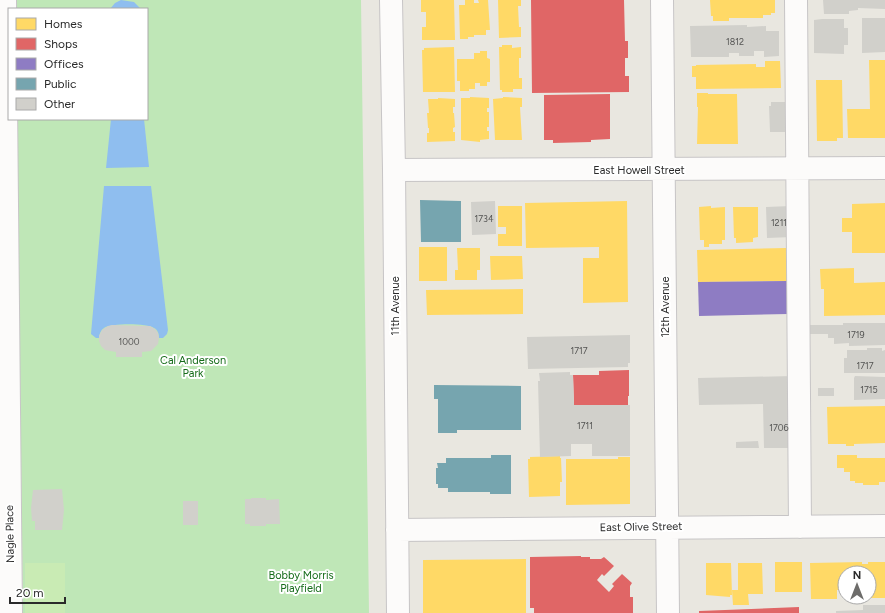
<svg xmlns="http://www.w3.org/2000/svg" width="885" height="613" font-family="Figtree,sans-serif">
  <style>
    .green { fill: #bfe7b7 }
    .pitch { fill: #c9ebb4 }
    .water { fill: #8fbeef }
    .homes { fill: #ffd966 }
    .shops { fill: #e06666 }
    .offices { fill: #8e7cc3 }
    .public { fill: #76a5af }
    .building { fill: #d1d0cb }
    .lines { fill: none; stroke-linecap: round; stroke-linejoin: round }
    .minor-casing { stroke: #c7c5c6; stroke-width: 24 }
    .minor { stroke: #fcfbfa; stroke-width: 22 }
    .labels { text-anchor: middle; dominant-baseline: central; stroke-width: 4; stroke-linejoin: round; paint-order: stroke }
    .number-label { font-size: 9px; fill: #545453 }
    .street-label { font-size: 11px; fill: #2a2a2a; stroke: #fff }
    .park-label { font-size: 11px; fill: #166c1a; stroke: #fff }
  </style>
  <rect width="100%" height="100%" fill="#e9e7e0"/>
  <path class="green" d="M 15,0 L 361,0 L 369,613 L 23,613 L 17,119 L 147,119 L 147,9 L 16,9 Z"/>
  <path class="pitch" d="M 25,563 L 65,563 L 65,613 L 25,613 Z"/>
  <path class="water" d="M 121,0 L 134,2 L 141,9 L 110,9 L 115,3 Z
    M 111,119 L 144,119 L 149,167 L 106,168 Z
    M 104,186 L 151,186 L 168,330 L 167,334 L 163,338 L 159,338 C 159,334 158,330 154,328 C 147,323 111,323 104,328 C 101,330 99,334 99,338 L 96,338 L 91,334 Z"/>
  <path class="homes" d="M 421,0 L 454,0 L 455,40 L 422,40 L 422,27 L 426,27 L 426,12 L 421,12 Z
    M 465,0 L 474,0 L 474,3 L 479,3 L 478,0 L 488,0 L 490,30 L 486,30 L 486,35 L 474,35 L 474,37 L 468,37 L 468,39 L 460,39 L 459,5 L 465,5 Z
    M 498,0 L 521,0 L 521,6 L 518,6 L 519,27 L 521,27 L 521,37 L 499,38 Z
    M 710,0 L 775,0 L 775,13 L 771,13 L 771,15 L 763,15 L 763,18 L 729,18 L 729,21 L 713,21 L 713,16 L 711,16 Z
    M 502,45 L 512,45 L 512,48 L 521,47 L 521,58 L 519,58 L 519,78 L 522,78 L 522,89 L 513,89 L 513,92 L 502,92 L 502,90 L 500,90 L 499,47 L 502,47 Z
    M 454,47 L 455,92 L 423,92 L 422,50 L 424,50 L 424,48 Z
    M 480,51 L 487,51 L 487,58 L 490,59 L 490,82 L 487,82 L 487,86 L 480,86 L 480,83 L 475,83 L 475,89 L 469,89 L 469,91 L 460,91 L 460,81 L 457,81 L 457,59 L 474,59 L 474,53 L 480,53 Z
    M 869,60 L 885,60 L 885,138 L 848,138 L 847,109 L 870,109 Z
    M 765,61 L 780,61 L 781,88 L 696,89 L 696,77 L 692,77 L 692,66 L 696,66 L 696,65 L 756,64 L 756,67 L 765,67 Z
    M 816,80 L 842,80 L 843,138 L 837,138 L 837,141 L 817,141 Z
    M 697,93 L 708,93 L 708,94 L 737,94 L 738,144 L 697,144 L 698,107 L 697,107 Z
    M 470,97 L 489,98 L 489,108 L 487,108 L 487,112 L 489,112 L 489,127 L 487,127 L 487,131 L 489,131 L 489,139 L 480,140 L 480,142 L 461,140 L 461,98 L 470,98 Z
    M 503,97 L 522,98 L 522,107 L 520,107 L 522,140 L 495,140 L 493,99 L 503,98 Z
    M 438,98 L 455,99 L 455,107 L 453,107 L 453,113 L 454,113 L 455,127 L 453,128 L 453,132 L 455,132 L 455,141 L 427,142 L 427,133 L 429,133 L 429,128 L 428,128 L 427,113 L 429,113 L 428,99 L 438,99 Z
    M 627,201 L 628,302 L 583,303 L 583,258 L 599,258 L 599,247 L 526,248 L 525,203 Z
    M 885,203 L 885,253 L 852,253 L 852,232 L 842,232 L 842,218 L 852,218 L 852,204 Z
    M 498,206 L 522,206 L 522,246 L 498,246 L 498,234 L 506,234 L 506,227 L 498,227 Z
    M 711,206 L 711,208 L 725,207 L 725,240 L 722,240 L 722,244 L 709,244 L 709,247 L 704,247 L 704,240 L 700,240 L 699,207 Z
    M 733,207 L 758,207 L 758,237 L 753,238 L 753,242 L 736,243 L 736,238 L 734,238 Z
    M 419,247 L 447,247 L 447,281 L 419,281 Z
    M 457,248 L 480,248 L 480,270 L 477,270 L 477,280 L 455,280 L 455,270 L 458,270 Z
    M 786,248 L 787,281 L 698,282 L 697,250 Z
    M 490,256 L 522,256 L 523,279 L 491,280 Z
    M 854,268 L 854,283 L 885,282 L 885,315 L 824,316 L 824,289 L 821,289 L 820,269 Z
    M 523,289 L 523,314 L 427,315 L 426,290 Z
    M 885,406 L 885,443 L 854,444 L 854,446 L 846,446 L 846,444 L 828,444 L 827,407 Z
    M 837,455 L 857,455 L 857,458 L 885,458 L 885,482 L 879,482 L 879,485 L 863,485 L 863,483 L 855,483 L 855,481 L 850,481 L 850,472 L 844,472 L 844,468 L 837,468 Z
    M 560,456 L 560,458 L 561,458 L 562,482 L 560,482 L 560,496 L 529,497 L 528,459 L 530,459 L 530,457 Z
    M 618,457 L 630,457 L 630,504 L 566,505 L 566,459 L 618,459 Z
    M 526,559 L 526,613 L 423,613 L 423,560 Z
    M 775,562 L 802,562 L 802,592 L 775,592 Z
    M 862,562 L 862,564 L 868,564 L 868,562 L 885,562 L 885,598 L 864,598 L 864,597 L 869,597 L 869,573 L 845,573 L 844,590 L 837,590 L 837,599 L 811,599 L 810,563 Z
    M 706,563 L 731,563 L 732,595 L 730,595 L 730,597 L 706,595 Z
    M 738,563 L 762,563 L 763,594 L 748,594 L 749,605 L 733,605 L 732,590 L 738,590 Z"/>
  <path class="shops" d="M 531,0 L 624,0 L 625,41 L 628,41 L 628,58 L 625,58 L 625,76 L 629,76 L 629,92 L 532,93 Z
    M 610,94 L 610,139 L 591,140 L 591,142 L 553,143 L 553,140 L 544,140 L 544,95 Z
    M 629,370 L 629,396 L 628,396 L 628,405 L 574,405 L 573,375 L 599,375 L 599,371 Z
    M 581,556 L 581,557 L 590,557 L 590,559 L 601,559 L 604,557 L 614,566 L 604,576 L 602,574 L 597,580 L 609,592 L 614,586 L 612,584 L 622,574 L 632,583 L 630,586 L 630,597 L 633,597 L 633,613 L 534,613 L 534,608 L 530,608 L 530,557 Z
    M 799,607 L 799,613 L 699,613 L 699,611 Z"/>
  <path class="offices" d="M 787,281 L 788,314 L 699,316 L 698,282 Z"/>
  <path class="public" d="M 420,200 L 461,201 L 461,242 L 421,242 Z
    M 434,385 L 521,386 L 521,430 L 457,430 L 457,433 L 438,433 L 438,399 L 434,399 Z
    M 491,455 L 511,455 L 511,494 L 490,494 L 490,492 L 448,492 L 448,488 L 438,488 L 438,484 L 436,484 L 436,468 L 438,468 L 437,463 L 446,463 L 446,458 L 491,458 Z"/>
  <path class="building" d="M 823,0 L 885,0 L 885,9 L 858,8 L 858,10 L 849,11 L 849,14 L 824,14 Z
    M 862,18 L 885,18 L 885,52 L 862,53 Z
    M 822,19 L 844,19 L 844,28 L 848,28 L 848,45 L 844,45 L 844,54 L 814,53 L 814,20 Z
    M 747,25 L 747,27 L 766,26 L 766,31 L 779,31 L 779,56 L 764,57 L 764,51 L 754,51 L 754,56 L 739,56 L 739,53 L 729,53 L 729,57 L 691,57 L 690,26 Z
    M 771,102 L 789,102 L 790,132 L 770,132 L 769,106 L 771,106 Z
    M 495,201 L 496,234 L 472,235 L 471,202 Z
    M 791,206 L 792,237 L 767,238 L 766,207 Z
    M 843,323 L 885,323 L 885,345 L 849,346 L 849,343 L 834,344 L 834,338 L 828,338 L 828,334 L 809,334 L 809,325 L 843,325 Z
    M 112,325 L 150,326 L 155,329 L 158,333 L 159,338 L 158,344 L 151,351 L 142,352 L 142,357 L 116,357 L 116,352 L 105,350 L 101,346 L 99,341 L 99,336 L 102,330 L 108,326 Z
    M 630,335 L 630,363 L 628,363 L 628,367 L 528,369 L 527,337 Z
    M 867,348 L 882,348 L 882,351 L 885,350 L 885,373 L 844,373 L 844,358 L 847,358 L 847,350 L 867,350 Z
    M 570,372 L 570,375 L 573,375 L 574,405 L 630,405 L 630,456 L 592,456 L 592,444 L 571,444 L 571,456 L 540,457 L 538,381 L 540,381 L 539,373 Z
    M 793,376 L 794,448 L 764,448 L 763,404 L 699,405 L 698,378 Z
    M 855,376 L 885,377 L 885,399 L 854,400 L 854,378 Z
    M 818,388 L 834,388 L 834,396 L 818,396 Z
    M 758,441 L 759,448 L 736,448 L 736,442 Z
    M 62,489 L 64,510 L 62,530 L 35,530 L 35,521 L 32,521 L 31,508 L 33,490 Z
    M 251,498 L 266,498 L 266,500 L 279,499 L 280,524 L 266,524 L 266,526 L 250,526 L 250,524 L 245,524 L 245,499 L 251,499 Z
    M 183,501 L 198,501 L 198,525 L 183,525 Z
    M 863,605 L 885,605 L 885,613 L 836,613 L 836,611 L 863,610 Z"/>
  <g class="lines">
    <g class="minor-casing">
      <path id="minor" d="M 5,0 L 11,613
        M 391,0 L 394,170 L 398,613
        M 662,0 L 668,613
        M 796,0 L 800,527
        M 394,170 L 885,168
        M 397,530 L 885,526"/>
    </g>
    <use href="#minor" class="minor"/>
  </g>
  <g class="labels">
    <g class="number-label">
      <text x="735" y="41">1812</text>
      <text x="484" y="218">1734</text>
      <text x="779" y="222">1211</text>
      <text x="856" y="334">1719</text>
      <text x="129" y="341">1000</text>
      <text x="579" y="350">1717</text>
      <text x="865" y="365">1717</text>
      <text x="869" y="389">1715</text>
      <text x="585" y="425">1711</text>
      <text x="779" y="427">1706</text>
    </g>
    <g class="street-label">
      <text x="639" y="170">East Howell Street</text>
      <text transform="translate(395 306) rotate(-90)">11th Avenue</text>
      <text transform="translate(665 307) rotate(-90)">12th Avenue</text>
      <text transform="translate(641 527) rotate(-1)">East Olive Street</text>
      <text transform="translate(10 534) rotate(-91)">Nagle Place</text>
    </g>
    <g class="park-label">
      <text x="193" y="360">Cal Anderson<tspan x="193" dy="13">Park</tspan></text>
      <text x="301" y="575">Bobby Morris<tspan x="301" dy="13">Playfield</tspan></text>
    </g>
  </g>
  <rect x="8" y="8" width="140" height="112" fill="#ffffff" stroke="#aaaaaa"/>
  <rect x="16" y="18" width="20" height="12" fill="#ffd966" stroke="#aaaaaa"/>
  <text x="44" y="28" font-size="12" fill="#2a2a2a">Homes</text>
  <rect x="16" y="38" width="20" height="12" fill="#e06666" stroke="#aaaaaa"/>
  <text x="44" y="48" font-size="12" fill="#2a2a2a">Shops</text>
  <rect x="16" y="58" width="20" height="12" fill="#8e7cc3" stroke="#aaaaaa"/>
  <text x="44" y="68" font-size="12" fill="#2a2a2a">Offices</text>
  <rect x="16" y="78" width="20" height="12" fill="#76a5af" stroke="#aaaaaa"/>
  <text x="44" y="88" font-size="12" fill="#2a2a2a">Public</text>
  <rect x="16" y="98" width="20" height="12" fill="#d1d0cb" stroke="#aaaaaa"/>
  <text x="44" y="108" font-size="12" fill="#2a2a2a">Other</text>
  <g transform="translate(857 585)"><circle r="19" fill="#ffffff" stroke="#aaaaaa"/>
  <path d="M0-3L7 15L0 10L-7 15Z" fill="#6d6c6a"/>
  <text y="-6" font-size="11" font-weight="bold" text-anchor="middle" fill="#2a2a2a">N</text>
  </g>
  <path d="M10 597v6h55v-6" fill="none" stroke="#2a2a2a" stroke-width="2"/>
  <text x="16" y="597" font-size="12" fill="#2a2a2a" stroke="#ffffff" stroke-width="3" paint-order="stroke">20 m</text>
</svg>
